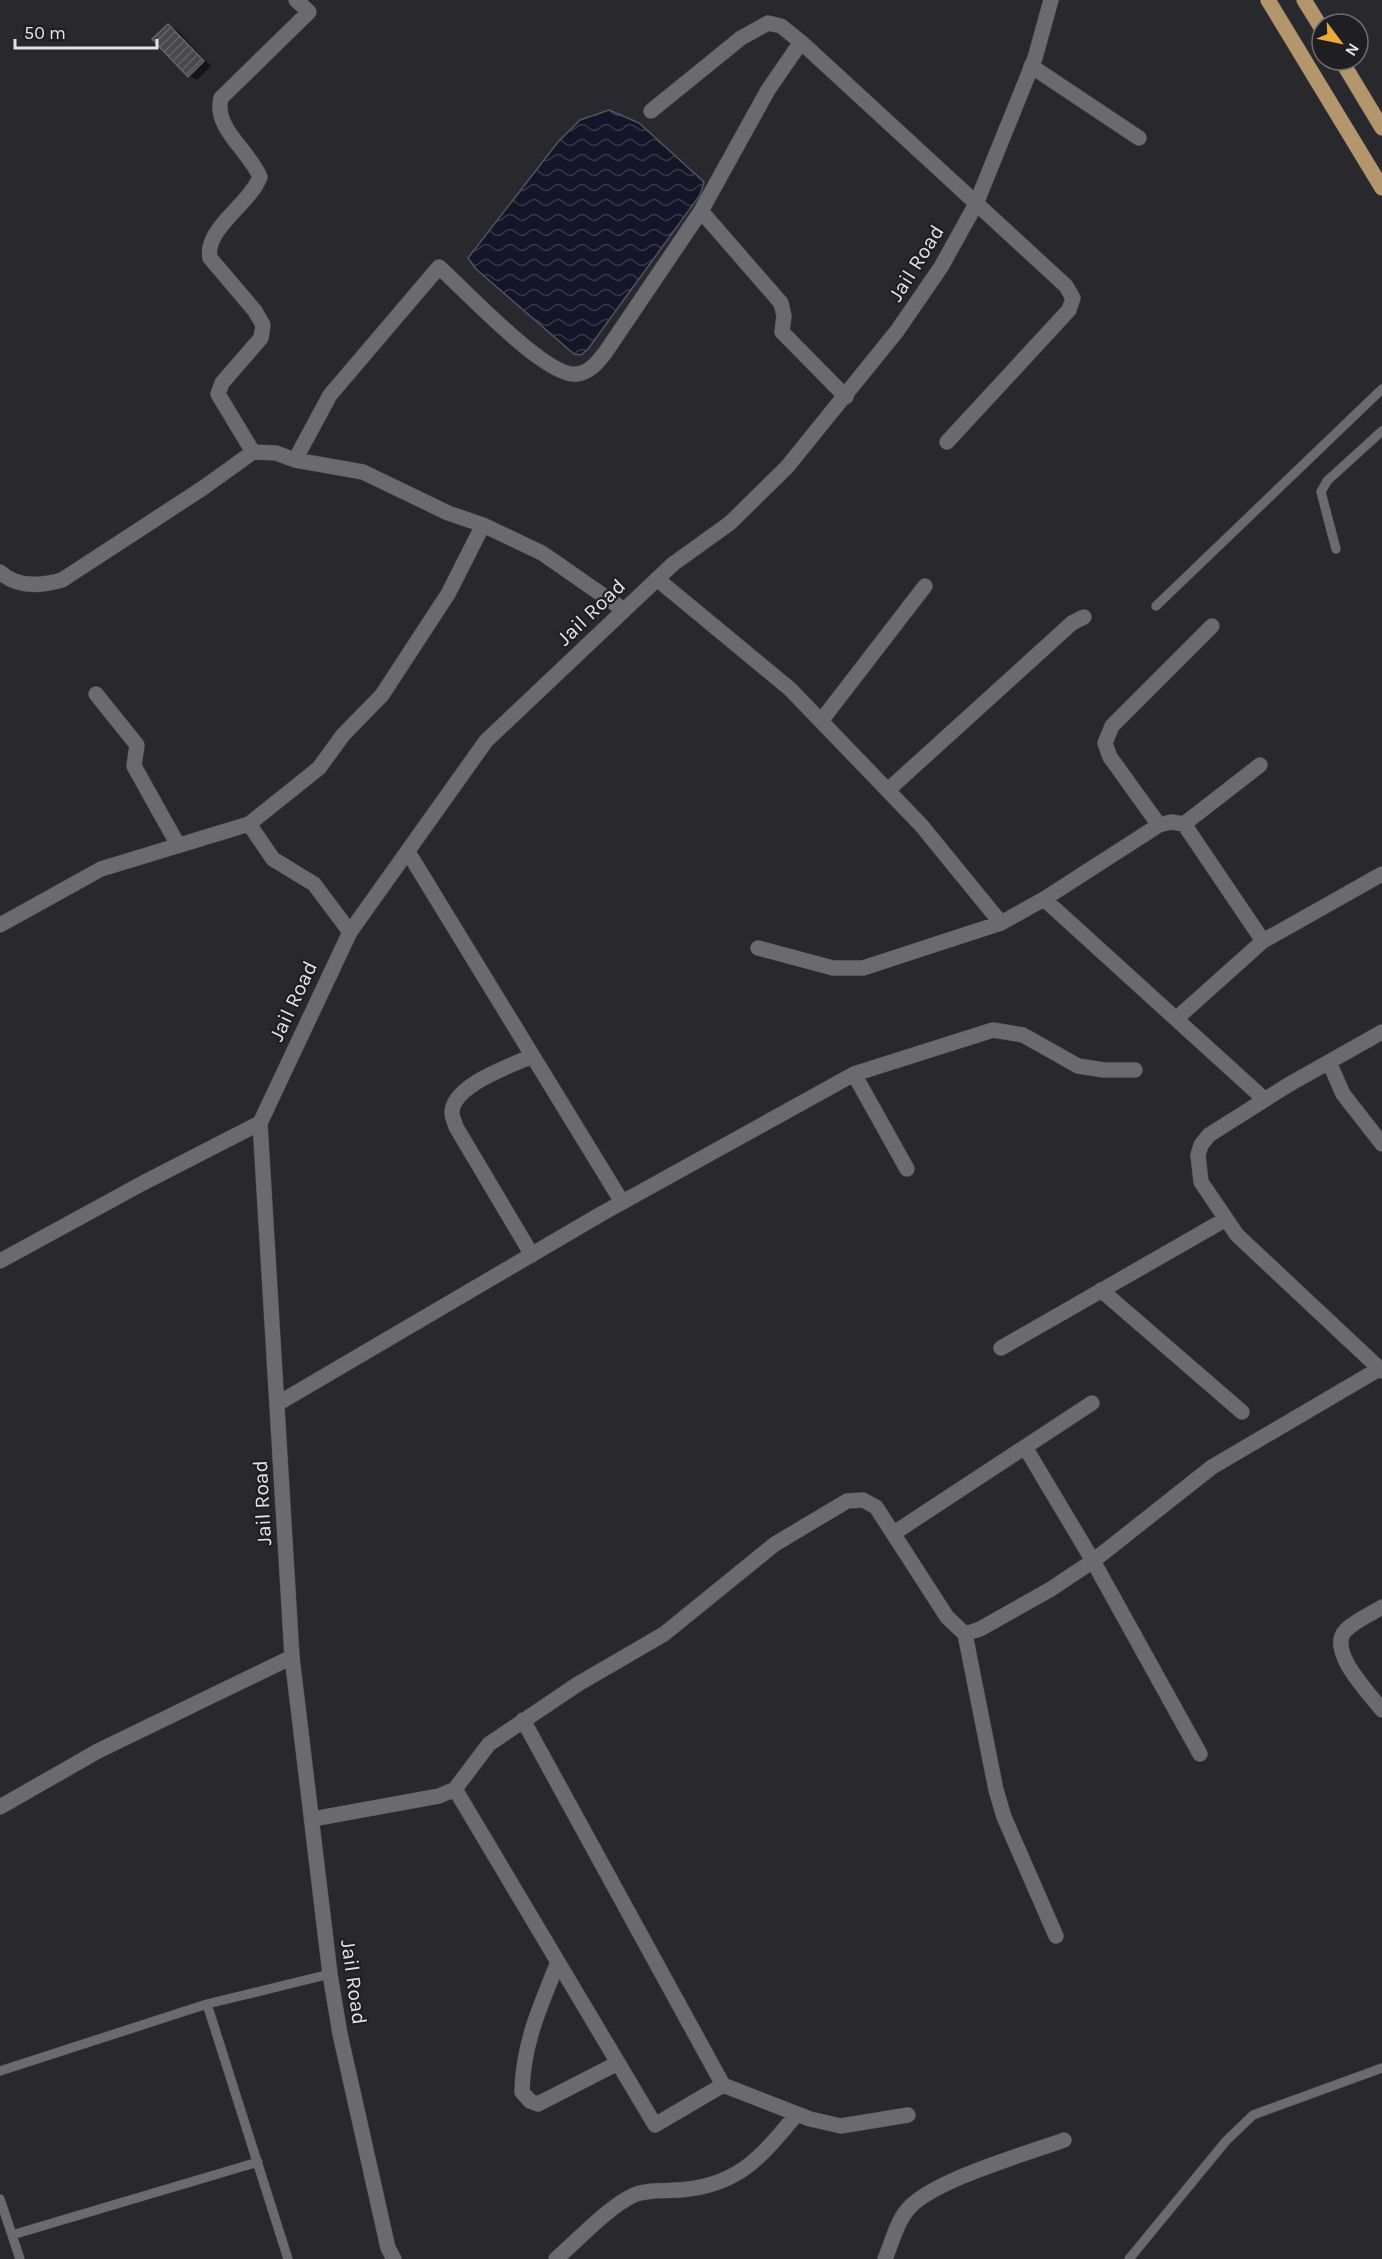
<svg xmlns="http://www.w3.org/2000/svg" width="1382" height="2259" font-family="Karla,sans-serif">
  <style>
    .water { fill: url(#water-waves); stroke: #535262; stroke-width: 1.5 }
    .shadow { fill: #0007 }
    .building { fill: url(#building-hatch); stroke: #65656b; stroke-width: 1.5 }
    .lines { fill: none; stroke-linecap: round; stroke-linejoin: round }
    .service-casing { stroke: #434347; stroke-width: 10 }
    .minor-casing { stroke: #434347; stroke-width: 16 }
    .tertiary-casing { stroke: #434347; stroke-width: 16 }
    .primary-casing { stroke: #434347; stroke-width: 16 }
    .service { stroke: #6a6a6f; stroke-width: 9 }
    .minor { stroke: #6a6a6f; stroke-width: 15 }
    .tertiary { stroke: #6a6a6f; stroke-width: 15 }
    .primary { stroke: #b3966c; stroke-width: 15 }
    .labels { text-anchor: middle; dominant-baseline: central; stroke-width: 4.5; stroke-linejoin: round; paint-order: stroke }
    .street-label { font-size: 21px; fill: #e2e2e6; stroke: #1e1e23 }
  </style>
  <defs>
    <pattern id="water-waves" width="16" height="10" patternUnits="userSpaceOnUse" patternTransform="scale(1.5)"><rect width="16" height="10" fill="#161429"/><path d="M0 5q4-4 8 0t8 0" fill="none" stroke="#383648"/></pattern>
    <pattern id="building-hatch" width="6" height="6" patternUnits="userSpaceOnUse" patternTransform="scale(1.5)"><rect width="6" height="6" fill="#48484d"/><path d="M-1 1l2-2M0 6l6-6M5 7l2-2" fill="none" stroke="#626267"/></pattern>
  </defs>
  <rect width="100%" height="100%" fill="#28282d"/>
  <path class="water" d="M 609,110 L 639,123 L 704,182 L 700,195 L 588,349 L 581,355 L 574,354 L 476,269 L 468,258 L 558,142 L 580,120 Z"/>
  <path class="shadow" d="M 169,26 L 177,30 L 211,66 L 197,80 L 189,75 Z"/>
  <path class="building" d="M 168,24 L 204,61 L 188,77 L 152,39 Z"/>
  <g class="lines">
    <g class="service-casing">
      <path id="service" d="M 1336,549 L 1321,492 L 1327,481 L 1382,431
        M 1156,606 L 1382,389
        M 207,2004 L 288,2259
        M 0,2071 L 207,2004 L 330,1974
        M 0,2199 L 20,2259
        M 12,2235 L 258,2162
        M 1129,2259 L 1226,2141 L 1253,2115 L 1382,2068"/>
    </g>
    <g class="minor-casing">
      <path id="minor" d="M 1031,66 L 1139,138
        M 651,111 L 741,38 L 768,23 L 781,26 L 801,42
        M 846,397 L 782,332 L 784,316 L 781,303 L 701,211 L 768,90 L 801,42 L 1066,286 L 1073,298 L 1069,310 L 947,442
        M 253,452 L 218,394 L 222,383 L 261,338 L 263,325 L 255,311 L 210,258 C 204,229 249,205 260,177 C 249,150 213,128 221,98 L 309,12 L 296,0
        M 295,460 L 330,395 L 439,267 C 463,288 547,379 577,374 C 590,372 597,363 605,353 L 701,211
        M 0,572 C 17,588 41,586 62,580 L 203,488 L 253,452 L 276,453 L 295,460 L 363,472 L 448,513 L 483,525 L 542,553 L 624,610
        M 657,579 L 790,689 L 921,825 L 1001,923 L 1044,899 L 1264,1099
        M 96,694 L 137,745 L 134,766 L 178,845
        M 821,721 L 925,586
        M 888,790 L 1072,623 L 1084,617
        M 1184,824 L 1260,765
        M 1159,825 L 1110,757 L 1105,743 L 1112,726 L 1212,626
        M 408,852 L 622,1202
        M 1044,899 L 1159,825 L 1171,822 L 1184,824 L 1263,941
        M 0,925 L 101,869 L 249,824
        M 350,932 L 314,884 L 273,859 L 249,824 L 319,768 L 343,735 L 382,695 L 448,594 L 483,525
        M 758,948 L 833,968 L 863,968 L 1001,923
        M 1177,1018 L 1263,941 L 1382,874
        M 1382,1032 L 1288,1085 L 1209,1135 L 1201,1145 L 1198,1155 L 1201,1182 L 1237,1235 L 1382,1371
        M 532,1056 C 511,1066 452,1085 452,1113 C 452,1117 455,1123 456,1127 L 532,1255
        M 1329,1062 L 1343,1094 L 1382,1144
        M 854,1074 L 993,1030 L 1023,1035 L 1078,1066 L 1104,1070 L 1135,1070
        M 0,1261 L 143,1183 L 260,1123
        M 1101,1290 L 1242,1412
        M 1001,1348 L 1226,1219
        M 277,1404 L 601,1214 L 854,1074 L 907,1169
        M 1025,1447 L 1093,1561 L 1200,1754
        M 894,1533 L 1092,1403
        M 1382,1607 C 1371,1614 1355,1621 1346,1630 C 1326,1650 1369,1693 1382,1710
        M 965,1634 L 996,1790 L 1004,1817 L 1056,1936
        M 455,1789 L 655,2125 L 723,2085 L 523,1720
        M 0,1807 L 98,1751 L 292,1657
        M 313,1819 L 439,1796 L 455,1789 L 489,1744 L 578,1684 L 664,1634 L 775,1544 L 847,1501 L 863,1500 L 876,1507 L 947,1617 L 965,1634 L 980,1629 L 1051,1589 L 1093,1561 L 1212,1467 L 1379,1369
        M 558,1962 C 540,2007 523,2043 522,2092 L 530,2101 L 538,2104 L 618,2063
        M 723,2085 L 810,2119 L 841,2126 L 908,2115
        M 556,2259 C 578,2240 608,2207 634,2195 C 650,2188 672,2192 689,2189 C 743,2182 764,2153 797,2114
        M 885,2259 C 892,2243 896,2223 908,2209 C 933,2180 1026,2154 1064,2140"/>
    </g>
    <g class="tertiary-casing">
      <path id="tertiary" d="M 394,2259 L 388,2248 L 340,2034 L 330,1974 L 292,1657 L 260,1123 L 350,932 L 486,741 L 673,564 L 730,523 L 787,467 L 897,331 L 941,267 L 976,204 L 1035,58 L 1051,0"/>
    </g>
    <g class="primary-casing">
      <path id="primary" d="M 1268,0 L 1382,188
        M 1304,0 L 1322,29
        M 1341,60 L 1382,128"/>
    </g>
    <use href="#service" class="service"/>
    <use href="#minor" class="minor"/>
    <use href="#tertiary" class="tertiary"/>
    <use href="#primary" class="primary"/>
  </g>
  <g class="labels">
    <g class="street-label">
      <text transform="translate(916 263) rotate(-58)">Jail Road</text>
      <text transform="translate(591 612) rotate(-44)">Jail Road</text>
      <text transform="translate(293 1001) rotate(-65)">Jail Road</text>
      <text transform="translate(262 1503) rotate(-93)">Jail Road</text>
      <text transform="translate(354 1982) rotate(82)">Jail Road</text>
    </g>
  </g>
  <g transform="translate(1340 42) rotate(122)"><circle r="28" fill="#1e1e23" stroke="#6c6c71" stroke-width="1.5"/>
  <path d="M0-4.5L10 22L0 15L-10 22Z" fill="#eba93a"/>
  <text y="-9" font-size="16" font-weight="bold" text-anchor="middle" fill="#e2e2e6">N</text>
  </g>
  <path d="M15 39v9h142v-9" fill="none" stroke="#e2e2e6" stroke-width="3"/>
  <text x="24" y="39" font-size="18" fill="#e2e2e6" stroke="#1e1e23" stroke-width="4.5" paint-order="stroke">50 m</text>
</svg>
